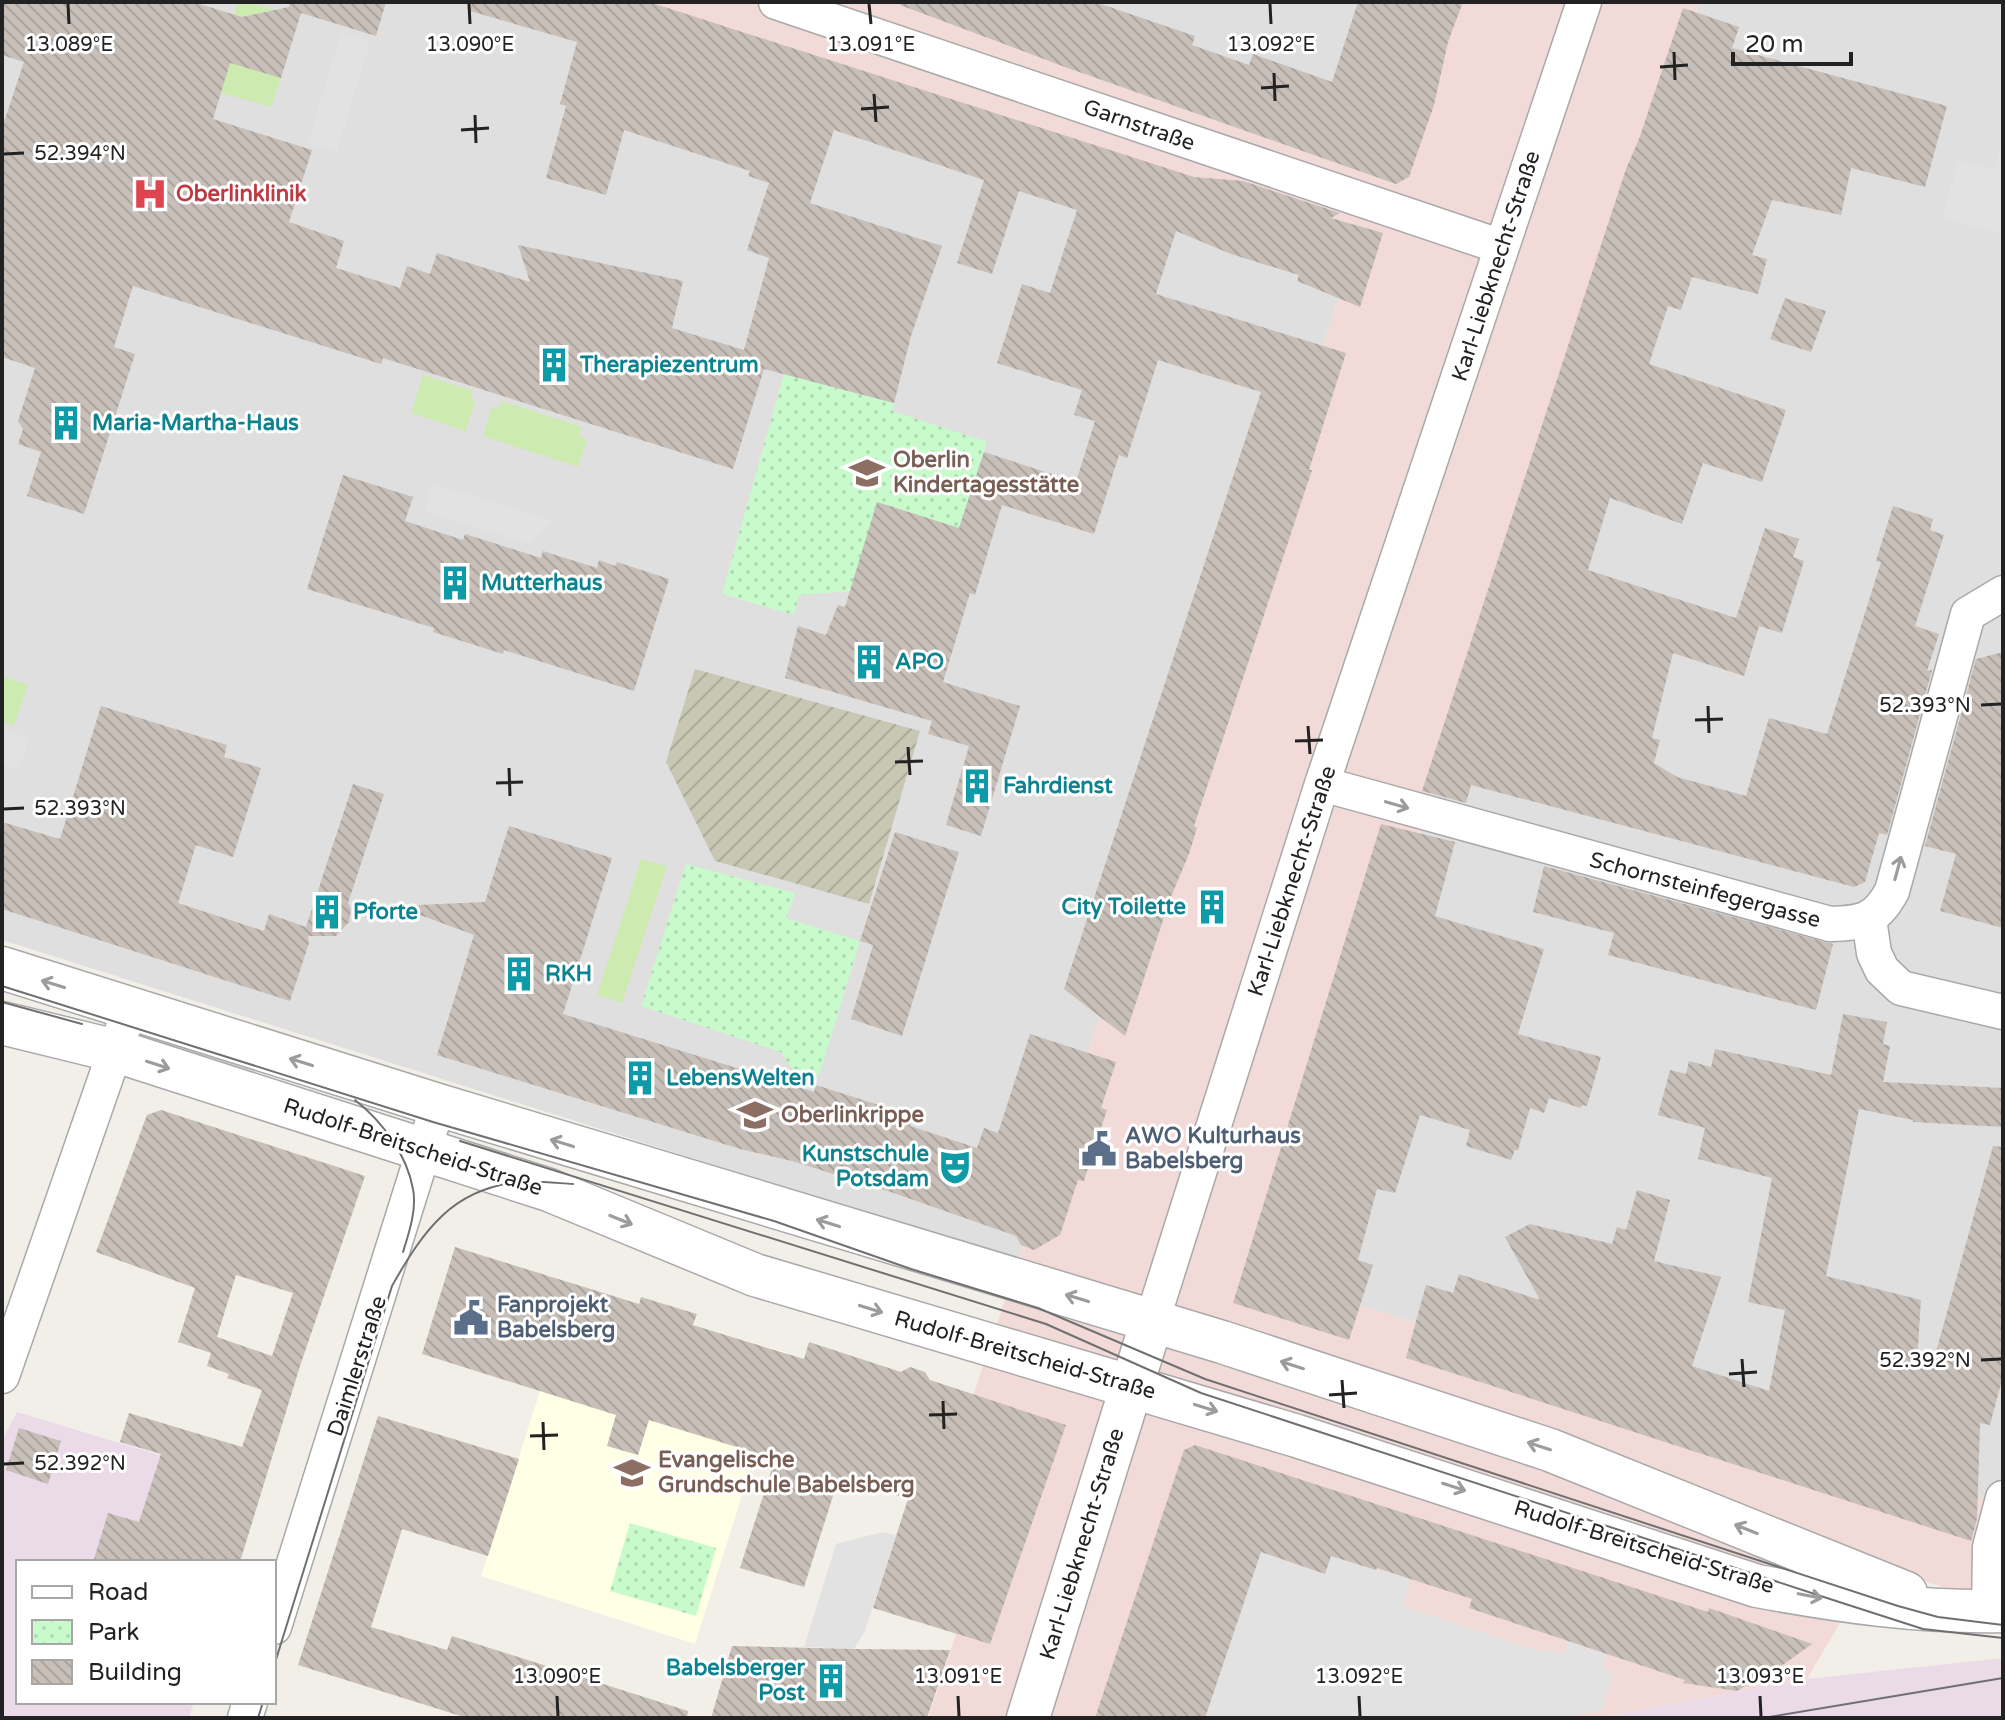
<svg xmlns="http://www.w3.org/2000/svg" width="2005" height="1720" font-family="'Varela Round',sans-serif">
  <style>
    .residential { fill: #e0dfdf }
    .commercial { fill: #f2dad9 }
    .industrial { fill: #ebdbe8 }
    .education { fill: #ffffe5 }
    .construction { fill: url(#construction-furrows) }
    .grass { fill: #cdebb0 }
    .park { fill: url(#park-dots) }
    .parking { fill: #e2e2e2 }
    .building { fill: url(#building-back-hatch); fill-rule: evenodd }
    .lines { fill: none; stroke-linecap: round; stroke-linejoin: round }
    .minor-casing { stroke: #a9a9a9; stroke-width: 37 }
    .tertiary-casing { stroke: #a9a9a9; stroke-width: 45 }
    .minor { stroke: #fff; stroke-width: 34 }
    .tertiary { stroke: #fff; stroke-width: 42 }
    .tram { stroke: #707070; stroke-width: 2 }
    .oneway { stroke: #9c9c9c }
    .ticks { fill: none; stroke: #222; stroke-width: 3 }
    .labels { text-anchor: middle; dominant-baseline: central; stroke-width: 6; stroke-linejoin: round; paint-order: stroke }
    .street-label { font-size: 22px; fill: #222; stroke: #fff }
    .health-label { font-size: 22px; font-weight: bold; fill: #be3a42; stroke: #fff; text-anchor: start }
    .culture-label { font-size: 22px; font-weight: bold; fill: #0d838f; stroke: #fff; text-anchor: start }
    .education-label { font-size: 22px; font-weight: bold; fill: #785e54; stroke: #fff; text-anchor: start }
    .service-label { font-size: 22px; font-weight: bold; fill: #4e5e75; stroke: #fff; text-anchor: start }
    .ticks-label { font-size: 20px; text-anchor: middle; fill: #222; stroke: #fff; stroke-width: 6; stroke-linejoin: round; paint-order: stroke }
  </style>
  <defs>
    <pattern id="construction-furrows" width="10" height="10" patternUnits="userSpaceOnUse" patternTransform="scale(2)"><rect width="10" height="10" fill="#c7c7b4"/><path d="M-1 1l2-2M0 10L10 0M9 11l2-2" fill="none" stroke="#abab9a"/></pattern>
    <pattern id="park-dots" width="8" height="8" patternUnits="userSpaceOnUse" patternTransform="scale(2)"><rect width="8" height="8" fill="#c8facc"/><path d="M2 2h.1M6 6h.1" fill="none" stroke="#acd6af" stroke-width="1.8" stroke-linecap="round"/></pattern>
    <pattern id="building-back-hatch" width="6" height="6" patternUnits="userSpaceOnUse" patternTransform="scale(2)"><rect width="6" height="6" fill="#c7bfb8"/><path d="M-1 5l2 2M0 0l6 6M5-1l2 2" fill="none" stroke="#aba49e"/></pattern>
  </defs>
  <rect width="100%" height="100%" fill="#f2efe9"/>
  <path class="residential" d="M 2,2 L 497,2 L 1352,258 L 1018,1261 L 2,940 Z
    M 989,2 L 1437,2 L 1388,149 Z
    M 1699,2 L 2003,2 L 2003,1499 L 1991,1501 L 1272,1278 Z"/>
  <path class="commercial" d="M 497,2 L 989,2 L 1388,148 L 1437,2 L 1699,2 L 1272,1278 L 1991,1501 L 2003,1591 L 1961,1593 L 1874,1565 L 1807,1679 L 1598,1718 L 928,1718 L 1021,1439 L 965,1420 L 1352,258 Z"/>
  <path class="industrial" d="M 17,1412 L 263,1486 L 239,1562 L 18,1562 L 18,1702 L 194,1702 L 189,1718 L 2,1718 L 2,1440 Z
    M 2003,1658 L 2003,1718 L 1598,1718 L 1807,1679 Z"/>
  <path class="education" d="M 547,1275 L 638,1306 L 641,1297 L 697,1314 L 694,1325 L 787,1353 L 695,1644 L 481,1576 L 540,1391 L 513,1382 Z"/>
  <path class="construction" d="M 695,669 L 920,731 L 869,904 L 715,861 L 666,762 Z"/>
  <path class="grass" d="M 238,2 L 250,2 L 276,10 L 264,13 L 281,78 L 271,107 L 221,93 L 234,48 L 233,19 Z
    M 423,375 L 473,391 L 471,399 L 475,401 L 466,431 L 411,413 Z
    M 502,401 L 582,427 L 579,436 L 587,439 L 578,467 L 483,436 L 492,407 L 499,409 Z
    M 2,676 L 28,685 L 14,725 L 2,721 Z
    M 641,859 L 667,866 L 622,1003 L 597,995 Z"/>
  <path class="park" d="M 784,374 L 894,403 L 892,411 L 987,442 L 959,528 L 877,503 L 851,591 L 799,595 L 794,615 L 722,594 Z
    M 686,864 L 795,893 L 786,918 L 860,941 L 819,1076 L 791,1068 L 781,1052 L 641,1006 Z
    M 630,1523 L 716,1548 L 696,1616 L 610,1591 Z"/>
  <path class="parking" d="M 341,33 L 370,42 L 337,151 L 308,143 Z
    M 2003,136 L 2003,233 L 1943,218 L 1958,161 L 1994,170 Z
    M 434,484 L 554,521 L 529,544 L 424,511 Z
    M 2,729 L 29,738 L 19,769 L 2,764 Z
    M 883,1532 L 896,1535 L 865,1631 L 854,1649 L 804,1647 L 836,1544 Z
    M 1266,1534 L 1291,1563 L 1325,1574 L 1331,1556 L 1411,1579 L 1403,1606 L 1540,1651 L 1550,1650 L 1564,1654 L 1568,1641 L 1607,1654 L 1603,1669 L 1614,1673 L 1602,1710 L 1563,1718 L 1188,1718 L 1217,1684 Z"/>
  <path class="building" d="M 2,2 L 193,2 L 242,17 L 289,7 L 290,2 L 386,2 L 376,36 L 301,13 L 281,78 L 230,63 L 213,119 L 312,150 L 289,222 L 344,241 L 336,268 L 400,288 L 407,266 L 430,274 L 437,253 L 530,282 L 518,245 L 683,281 L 672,328 L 744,350 L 769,258 L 747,250 L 769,183 L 748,176 L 750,171 L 624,130 L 606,195 L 546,178 L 566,106 L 560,104 L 577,42 L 470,11 L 472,2 L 649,2 L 1194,177 L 1243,181 L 1340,213 L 1331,218 L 1383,233 L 1360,307 L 1297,281 L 1299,275 L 1231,254 L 1176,231 L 1156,294 L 1346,353 L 1309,470 L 1312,470 L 1194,826 L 1197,828 L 1189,854 L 1170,899 L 1125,1036 L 1064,989 L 1261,392 L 1158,360 L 1127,458 L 1119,455 L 1094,534 L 1002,505 L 975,595 L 970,593 L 943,682 L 1020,706 L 981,836 L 946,825 L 969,746 L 928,734 L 932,721 L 785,678 L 798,626 L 826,635 L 838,605 L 845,607 L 877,502 L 959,528 L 984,452 L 1076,482 L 1095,421 L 1074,415 L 1082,390 L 997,363 L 1022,284 L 1050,293 L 1077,210 L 1019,191 L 992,274 L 957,263 L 984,180 L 834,130 L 810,203 L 942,246 L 911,336 L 894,403 L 764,369 L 733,469 L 383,358 L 381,364 L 133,286 L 114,347 L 135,354 L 84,514 L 27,496 L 41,452 L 18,444 L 23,429 L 18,421 L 35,368 L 2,357 L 2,128 L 24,62 L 2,55 Z
    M 900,2 L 1095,2 L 1195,36 L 1192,45 L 1249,65 L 1253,54 L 1332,82 L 1358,2 L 1463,2 L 1448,42 L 1434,105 L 1409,177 L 1396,184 L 1065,67 L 900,5 Z
    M 1683,8 L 1739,27 L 1732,48 L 1947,106 L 1925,187 L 1851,168 L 1841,215 L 1772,200 L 1752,255 L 1767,259 L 1758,294 L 1692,277 L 1681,310 L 1668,306 L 1649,364 L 1786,410 L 1762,482 L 1703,463 L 1682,524 L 1610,498 L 1588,570 L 1736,618 L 1765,528 L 1799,539 L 1793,557 L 1804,561 L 1782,633 L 1759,626 L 1744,676 L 1673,653 L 1652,738 L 1660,740 L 1654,763 L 1677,777 L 1746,796 L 1769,718 L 1827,734 L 1881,562 L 1876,561 L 1893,506 L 1933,519 L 1930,530 L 1944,535 L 1915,626 L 1939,634 L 1927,671 L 1932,670 L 1887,835 L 1879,833 L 1865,882 L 1854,887 L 1471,785 L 1466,803 L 1422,791 L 1626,169 L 1639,139 Z
    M 1785,298 L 1826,311 L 1811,352 L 1770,339 Z
    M 343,475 L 413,497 L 405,521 L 463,540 L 465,534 L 541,558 L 543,551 L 597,568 L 599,560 L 615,566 L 617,562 L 669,579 L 634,691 L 504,650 L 503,654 L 433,632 L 434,628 L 307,589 Z
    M 2003,652 L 2003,928 L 1940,911 L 1956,854 L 1925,846 L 1976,659 Z
    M 101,706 L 227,745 L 224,757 L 261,768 L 233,857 L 196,845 L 178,903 L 264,931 L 269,914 L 306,927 L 353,784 L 384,794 L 348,903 L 351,909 L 349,922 L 336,936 L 308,936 L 309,943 L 290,1001 L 2,909 L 2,822 L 60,839 Z
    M 1381,824 L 1455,842 L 1435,916 L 1544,949 L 1518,1034 L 1601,1057 L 1587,1106 L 1582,1105 L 1581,1108 L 1549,1098 L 1544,1113 L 1530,1108 L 1518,1150 L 1515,1150 L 1511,1160 L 1466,1146 L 1470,1130 L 1420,1115 L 1395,1193 L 1377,1189 L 1358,1260 L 1373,1265 L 1349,1340 L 1233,1303 Z
    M 509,826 L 612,858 L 563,1014 L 814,1092 L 816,1085 L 913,1116 L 910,1126 L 977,1148 L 984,1128 L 998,1133 L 1030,1034 L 1116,1062 L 1101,1108 L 1107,1110 L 1100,1131 L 1104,1132 L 1094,1162 L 1090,1161 L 1084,1181 L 1078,1180 L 1060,1235 L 1034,1250 L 1021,1245 L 1016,1236 L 888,1191 L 792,1161 L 740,1149 L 437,1055 L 474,935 L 396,906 L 485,902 Z
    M 895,832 L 959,852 L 902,1036 L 851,1019 L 873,945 L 860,941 Z
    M 1544,866 L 1833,944 L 1816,1010 L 1608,955 L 1614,933 L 1533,912 Z
    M 1843,1014 L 1887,1022 L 1883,1044 L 1890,1046 L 1883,1082 L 2003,1088 L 2003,1127 L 1913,1122 L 1913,1120 L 1859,1109 L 1826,1276 L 1921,1300 L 1917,1361 L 1933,1363 L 1993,1146 L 2003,1147 L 2003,1376 L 1990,1425 L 1980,1423 L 1977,1519 L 1971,1541 L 1406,1358 L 1426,1285 L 1453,1293 L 1459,1274 L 1540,1300 L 1505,1237 L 1530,1224 L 1612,1244 L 1617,1227 L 1626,1230 L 1637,1190 L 1670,1200 L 1654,1261 L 1721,1277 L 1692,1366 L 1769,1391 L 1785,1310 L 1748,1302 L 1772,1178 L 1698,1159 L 1705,1128 L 1658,1115 L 1670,1070 L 1686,1074 L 1689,1061 L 1711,1067 L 1715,1049 L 1831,1075 Z
    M 161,1110 L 365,1176 L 300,1366 L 240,1562 L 93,1562 L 108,1513 L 139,1522 L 161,1454 L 120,1442 L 129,1413 L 242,1447 L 262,1390 L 227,1378 L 229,1374 L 207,1366 L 211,1353 L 178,1342 L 195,1288 L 96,1252 L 147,1115 ZM 236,1275 L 293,1293 L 272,1356 L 217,1337 Z
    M 455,1247 L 639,1304 L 641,1297 L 697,1314 L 693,1325 L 804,1359 L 809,1342 L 901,1372 L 910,1367 L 925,1372 L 930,1380 L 1066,1425 L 990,1644 L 873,1608 L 908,1499 L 839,1477 L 804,1587 L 740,1568 L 775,1459 L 649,1420 L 638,1455 L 607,1446 L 616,1415 L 422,1354 Z
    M 378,1416 L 519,1459 L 488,1556 L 402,1529 L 371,1627 L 447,1650 L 452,1636 L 688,1711 L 687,1718 L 467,1718 L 298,1665 Z
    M 19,1428 L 61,1441 L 48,1484 L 6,1470 Z
    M 1195,1445 L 1708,1612 L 1709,1608 L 1812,1644 L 1784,1664 L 1737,1691 L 1683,1683 L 1685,1680 L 1469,1608 L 1472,1599 L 1377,1568 L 1376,1570 L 1331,1556 L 1325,1574 L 1261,1552 L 1205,1718 L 1095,1718 L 1184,1450 Z
    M 732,1646 L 854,1649 L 950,1650 L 927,1718 L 711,1718 Z"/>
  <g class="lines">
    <g class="minor-casing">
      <path id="minor" d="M 776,2 L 1502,247
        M 1322,784 L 1830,924 C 1862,923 1876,921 1892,891 L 1968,614 L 2003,593
        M 1869,919 L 1874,953 L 1882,970 L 1901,988 L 2003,1012
        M 1152,1321 L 1322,784 L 1584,2
        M 2,1376 L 130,1008
        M 1989,1612 L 1990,1547 L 2003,1498
        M 274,1627 L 438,1105
        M 245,1718 L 250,1702"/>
    </g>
    <g class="tertiary-casing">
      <path id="tertiary" d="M 2,968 L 438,1105 L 1222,1342 L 1550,1450 L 1906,1593
        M 2,1023 L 116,1051 L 549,1190 L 755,1275 L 1297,1436 L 1757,1586 C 1838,1601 1921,1613 2003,1611
        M 1028,1718 L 1152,1321"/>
    </g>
    <use href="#minor" class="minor"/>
    <use href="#tertiary" class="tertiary"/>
    <path class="tram" d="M 2,986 L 433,1122 L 774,1221 L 911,1269 L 1038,1308 L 1205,1379 L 1898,1606 L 1938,1617 L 2003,1625
      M 2,1002 L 82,1024
      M 355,1100 C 382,1121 407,1155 413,1189 C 417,1209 409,1233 403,1252
      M 460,1141 L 1046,1324 L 1201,1393 L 1833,1600 L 1923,1629 L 2003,1638
      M 274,1666 L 392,1286 C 423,1231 453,1187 522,1182 C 539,1181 556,1183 573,1184
      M 258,1718 L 263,1702
      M 1763,1718 L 2003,1678"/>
  </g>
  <defs><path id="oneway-shaft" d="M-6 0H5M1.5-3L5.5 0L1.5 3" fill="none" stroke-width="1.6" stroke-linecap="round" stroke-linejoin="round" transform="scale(2)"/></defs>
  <g class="oneway">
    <use href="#oneway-shaft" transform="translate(1397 805) rotate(16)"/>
    <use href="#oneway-shaft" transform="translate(1898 868) rotate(-75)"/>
    <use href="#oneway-shaft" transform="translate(53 984) rotate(-163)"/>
    <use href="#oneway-shaft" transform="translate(301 1062) rotate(-163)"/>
    <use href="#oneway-shaft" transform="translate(158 1065) rotate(18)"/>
    <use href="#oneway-shaft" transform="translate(562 1143) rotate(-163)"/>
    <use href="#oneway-shaft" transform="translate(621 1220) rotate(22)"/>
    <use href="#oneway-shaft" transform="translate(828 1223) rotate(-163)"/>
    <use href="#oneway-shaft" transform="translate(1077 1298) rotate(-163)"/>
    <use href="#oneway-shaft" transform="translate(871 1309) rotate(17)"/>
    <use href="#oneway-shaft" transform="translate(1292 1365) rotate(-162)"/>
    <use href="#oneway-shaft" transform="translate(1206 1408) rotate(17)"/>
    <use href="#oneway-shaft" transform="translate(1539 1446) rotate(-162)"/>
    <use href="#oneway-shaft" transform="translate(1454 1487) rotate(18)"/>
    <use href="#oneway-shaft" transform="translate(1746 1529) rotate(-158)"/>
    <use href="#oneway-shaft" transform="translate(1810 1596) rotate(11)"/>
  </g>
  <path class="ticks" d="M 68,4 L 69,24M 469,4 L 470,24M 869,4 L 871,24M 1270,4 L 1271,24M 1674,52 L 1675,80M 1660,67 L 1688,65M 1274,73 L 1275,101M 1261,88 L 1289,86M 874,94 L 876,122M 861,109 L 889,107M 475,115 L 476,143M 461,130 L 489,128M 4,154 L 24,153M 1981,705 L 2001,704M 1708,706 L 1709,733M 1695,720 L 1723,719M 1308,726 L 1310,754M 1295,741 L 1323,740M 908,747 L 910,775M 895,762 L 923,761M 509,768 L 510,796M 496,783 L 523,782M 4,809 L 24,808M 1742,1359 L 1744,1387M 1981,1360 L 2001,1359M 1729,1374 L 1757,1372M 1342,1380 L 1344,1408M 1329,1395 L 1357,1393M 943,1401 L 944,1429M 929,1415 L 957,1414M 543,1422 L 544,1450M 530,1436 L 558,1435M 4,1464 L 24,1463M 557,1696 L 558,1716M 958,1696 L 959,1716M 1359,1696 L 1360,1716M 1760,1696 L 1761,1716"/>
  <defs>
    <g id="hospital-bare" transform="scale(2.76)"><path d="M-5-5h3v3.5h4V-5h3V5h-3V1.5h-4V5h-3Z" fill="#e0444e" stroke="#fff" stroke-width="2.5" paint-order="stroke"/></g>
    <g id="building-bare" transform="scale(2.76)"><path d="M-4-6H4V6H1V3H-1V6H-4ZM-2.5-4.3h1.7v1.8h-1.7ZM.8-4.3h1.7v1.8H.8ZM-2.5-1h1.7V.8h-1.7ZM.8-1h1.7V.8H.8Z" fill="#0f9aa8" stroke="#fff" stroke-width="2.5" paint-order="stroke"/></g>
    <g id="school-bare" transform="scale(2.76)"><path d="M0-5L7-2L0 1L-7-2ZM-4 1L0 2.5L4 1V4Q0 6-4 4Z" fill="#8d6e63" stroke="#fff" stroke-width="2.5" paint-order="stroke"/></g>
    <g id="civic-bare" transform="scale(2.76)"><path d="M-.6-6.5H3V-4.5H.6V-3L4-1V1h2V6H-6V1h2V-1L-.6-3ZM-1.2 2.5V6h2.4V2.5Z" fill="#5c6f8a" stroke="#fff" stroke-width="2.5" paint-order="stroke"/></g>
    <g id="theatre-bare" transform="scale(2.76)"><path d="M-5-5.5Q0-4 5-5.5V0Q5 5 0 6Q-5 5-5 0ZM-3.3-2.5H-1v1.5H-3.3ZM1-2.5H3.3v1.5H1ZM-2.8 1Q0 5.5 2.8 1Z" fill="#0f9aa8" stroke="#fff" stroke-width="2.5" paint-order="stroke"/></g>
  </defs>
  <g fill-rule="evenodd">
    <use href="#hospital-bare" x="150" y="194"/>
    <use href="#building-bare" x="554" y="365"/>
    <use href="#building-bare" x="66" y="423"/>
    <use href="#school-bare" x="867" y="473"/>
    <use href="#building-bare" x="455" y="583"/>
    <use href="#building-bare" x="869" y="662"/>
    <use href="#building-bare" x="977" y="786"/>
    <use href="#building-bare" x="1212" y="907"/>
    <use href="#building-bare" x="327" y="912"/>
    <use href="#building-bare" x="519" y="974"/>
    <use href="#building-bare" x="640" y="1078"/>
    <use href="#school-bare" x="755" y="1115"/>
    <use href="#civic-bare" x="1099" y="1149"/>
    <use href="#theatre-bare" x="955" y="1167"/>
    <use href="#civic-bare" x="471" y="1318"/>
    <use href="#school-bare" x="632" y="1473"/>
    <use href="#building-bare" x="831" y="1681"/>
  </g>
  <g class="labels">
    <g class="street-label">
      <text transform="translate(1139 125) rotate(19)">Garnstraße</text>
      <text transform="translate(1496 266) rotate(-72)">Karl-Liebknecht-Straße</text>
      <text transform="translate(1292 881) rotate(-72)">Karl-Liebknecht-Straße</text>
      <text transform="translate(1705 890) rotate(15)">Schornsteinfegergasse</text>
      <text transform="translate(413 1147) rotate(18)">Rudolf-Breitscheid-Straße</text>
      <text transform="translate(1025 1355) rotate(16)">Rudolf-Breitscheid-Straße</text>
      <text transform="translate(357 1366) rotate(-72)">Daimlerstraße</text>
      <text transform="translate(1082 1544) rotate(-73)">Karl-Liebknecht-Straße</text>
      <text transform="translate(1644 1547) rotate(17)">Rudolf-Breitscheid-Straße</text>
    </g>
    <g class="health-label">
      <text x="176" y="194">Oberlinklinik</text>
    </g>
    <g class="culture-label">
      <text x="580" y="365">Therapiezentrum</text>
      <text x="92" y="423">Maria-Martha-Haus</text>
      <text x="481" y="583">Mutterhaus</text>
      <text x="895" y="662">APO</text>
      <text x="1003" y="786">Fahrdienst</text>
      <text x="1186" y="907" text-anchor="end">City Toilette</text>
      <text x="353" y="912">Pforte</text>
      <text x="545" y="974">RKH</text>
      <text x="666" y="1078">LebensWelten</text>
      <text x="929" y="1154" text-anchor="end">Kunstschule<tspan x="929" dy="25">Potsdam</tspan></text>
      <text x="805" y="1668" text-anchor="end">Babelsberger<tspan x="805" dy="25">Post</tspan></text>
    </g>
    <g class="education-label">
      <text x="893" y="460">Oberlin<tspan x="893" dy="25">Kindertagesstätte</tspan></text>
      <text x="781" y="1115">Oberlinkrippe</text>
      <text x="658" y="1460">Evangelische<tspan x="658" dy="25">Grundschule Babelsberg</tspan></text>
    </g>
    <g class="service-label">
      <text x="1125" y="1136">AWO Kulturhaus<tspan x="1125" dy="25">Babelsberg</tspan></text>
      <text x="497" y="1305">Fanprojekt<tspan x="497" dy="25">Babelsberg</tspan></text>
    </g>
  </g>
  <g class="ticks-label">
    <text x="69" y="51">13.089°E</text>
    <text x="470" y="51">13.090°E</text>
    <text x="871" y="51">13.091°E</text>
    <text x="1271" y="51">13.092°E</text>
    <text x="80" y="160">52.394°N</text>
    <text x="1925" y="712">52.393°N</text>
    <text x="80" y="815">52.393°N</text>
    <text x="1925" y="1367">52.392°N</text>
    <text x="80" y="1470">52.392°N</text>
    <text x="557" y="1683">13.090°E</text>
    <text x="958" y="1683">13.091°E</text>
    <text x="1359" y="1683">13.092°E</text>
    <text x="1760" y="1683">13.093°E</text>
  </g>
  <rect width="2005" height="1720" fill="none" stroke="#222222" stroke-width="8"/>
  <rect x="16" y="1560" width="260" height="144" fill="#ffffff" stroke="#a7a7a7" stroke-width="2"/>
  <rect x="32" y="1586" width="40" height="12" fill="#ffffff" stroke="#a7a7a7" stroke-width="2"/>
  <text x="88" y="1600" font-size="24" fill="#222222">Road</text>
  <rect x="32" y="1620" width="40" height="24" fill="url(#park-dots)" stroke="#a7a7a7" stroke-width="2"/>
  <text x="88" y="1640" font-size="24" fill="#222222">Park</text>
  <rect x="32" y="1660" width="40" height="24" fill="url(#building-back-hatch)" stroke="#a7a7a7" stroke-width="2"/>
  <text x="88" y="1680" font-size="24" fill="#222222">Building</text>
  <path d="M1733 52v12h118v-12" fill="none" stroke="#222222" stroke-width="4"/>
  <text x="1745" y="52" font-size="24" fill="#222222" stroke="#ffffff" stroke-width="6" paint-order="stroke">20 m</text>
</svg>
